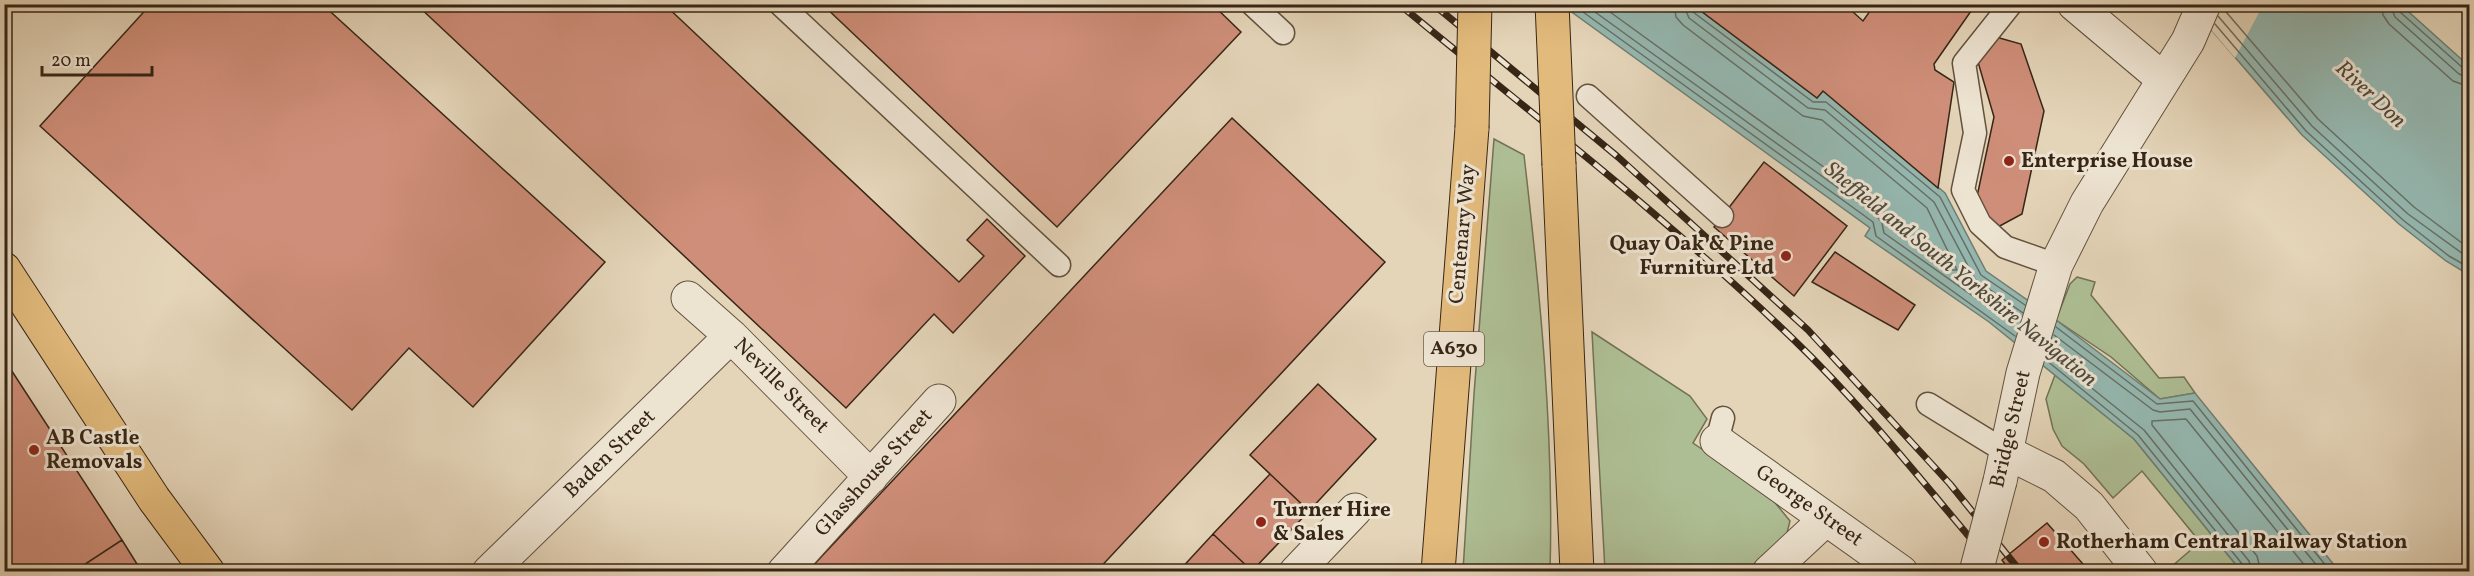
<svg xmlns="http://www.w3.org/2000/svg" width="2474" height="576" font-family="Vollkorn,serif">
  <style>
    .green { fill: #aebe94; stroke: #727255; stroke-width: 1.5 }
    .water { fill: #95b8b1; stroke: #6f7e73; stroke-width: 1.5 }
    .pier { fill: #e4d4b8 }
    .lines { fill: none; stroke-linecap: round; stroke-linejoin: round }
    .shore { stroke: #666f64; stroke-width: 1.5 }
    .building { fill: #cf8e79; stroke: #372616; stroke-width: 1.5 }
    .service-casing { stroke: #62523e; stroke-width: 25 }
    .minor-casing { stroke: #62523e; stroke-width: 35 }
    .tertiary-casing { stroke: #62523e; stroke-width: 35 }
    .primary-casing { stroke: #372616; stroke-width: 35 }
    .service { stroke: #ede3d1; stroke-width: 22 }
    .minor { stroke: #ede3d1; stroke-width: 33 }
    .tertiary { stroke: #ede3d1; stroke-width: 33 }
    .primary { stroke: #e2ba7c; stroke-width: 33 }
    .rail-casing { stroke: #372616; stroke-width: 7 }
    .rail { stroke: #ede3d1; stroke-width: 4.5; stroke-dasharray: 14; stroke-linecap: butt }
    .tertiary-bridge-casing { stroke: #62523e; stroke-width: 35; stroke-linecap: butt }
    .primary-bridge-casing { stroke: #372616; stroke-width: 35; stroke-linecap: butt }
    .tertiary-bridge { stroke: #ede3d1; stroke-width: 33 }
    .primary-bridge { stroke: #e2ba7c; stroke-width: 33 }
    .poi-dot { fill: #8f2418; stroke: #ede3d1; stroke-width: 2 }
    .labels { text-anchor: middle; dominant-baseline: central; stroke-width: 6; stroke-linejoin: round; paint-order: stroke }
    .shield { fill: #ede3d1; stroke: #6e5f4e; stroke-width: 1.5 }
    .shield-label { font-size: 20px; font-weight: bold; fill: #372616 }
    .poi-label { font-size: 21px; font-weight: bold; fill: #372616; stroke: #ede3d1; text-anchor: start }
    .street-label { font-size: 21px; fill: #372616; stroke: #ede3d1 }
    .water-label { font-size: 22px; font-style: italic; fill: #4e4a3d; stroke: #ede3d1 }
  </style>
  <rect width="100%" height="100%" fill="#e4d4b8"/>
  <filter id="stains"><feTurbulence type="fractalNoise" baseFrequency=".00333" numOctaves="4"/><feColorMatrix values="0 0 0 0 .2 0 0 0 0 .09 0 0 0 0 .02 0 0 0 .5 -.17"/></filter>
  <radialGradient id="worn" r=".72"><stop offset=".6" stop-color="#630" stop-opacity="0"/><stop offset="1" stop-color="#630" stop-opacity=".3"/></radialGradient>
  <path class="green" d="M 1494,139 L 1524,155 C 1540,293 1554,433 1550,571 L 1463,571 L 1474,394 Z
    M 2077,277 L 2095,282 L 2091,295 L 2159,378 L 2184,377 L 2195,393 L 2160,399 L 2111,357 L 2056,320 L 2070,284 Z
    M 1592,332 L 1690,396 L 1707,419 L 1693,443 L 1768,494 L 1790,521 L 1784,545 L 1752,571 L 1605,571 Z
    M 2055,375 L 2134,439 L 2241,571 L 2174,571 L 2171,567 L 2200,542 L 2142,471 L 2113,498 L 2084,464 L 2062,446 L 2053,429 L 2046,399 Z"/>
  <path class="water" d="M 1562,5 L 1694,5 L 1817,98 L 1823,91 L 1945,193 L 1986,271 L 2056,320 L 2160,399 L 2195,393 L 2339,571 L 2241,571 L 2134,439 L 1989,322 L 1865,236 L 1870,228 Z
    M 2190,5 L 2401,5 L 2469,66 L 2469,275 L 2446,261 L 2399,224 L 2302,135 Z"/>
  <path class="pier" d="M 2190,5 L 2263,5 L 2235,58 Z"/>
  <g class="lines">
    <path class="shore" d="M 1572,4 L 1873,222 L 1876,236 L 2015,336
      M 1584,4 L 1877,216 L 1882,223 L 1884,233 L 2018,328
      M 1599,4 L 1883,210 L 1893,228 L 1953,270 L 1957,270 L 1927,208 L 1822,120 L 1803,116 L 1683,25 L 1676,17 L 1674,4
      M 1683,4 L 1689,18 L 1808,108 L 1825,110 L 1934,202 L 1975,279 L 2023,313
      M 1691,4 L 1693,12 L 1813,102 L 1826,102 L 1940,197 L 1981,275 L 2025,305
      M 2381,4 L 2383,15 L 2389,24 L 2453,81 L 2470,87
      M 2390,4 L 2395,17 L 2459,74 L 2470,78
      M 2397,4 L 2400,12 L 2463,68 L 2470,70
      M 2221,6 L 2318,119 L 2414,207 L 2470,249
      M 2218,16 L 2312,126 L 2408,214 L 2470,259
      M 2215,24 L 2306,131 L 2403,220 L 2449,256 L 2470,268
      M 2056,327 L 2157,404 L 2193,401 L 2331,572
      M 2054,335 L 2153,410 L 2160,412 L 2190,409 L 2322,572
      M 2048,353 L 2144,430 L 2249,561 L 2252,572
      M 2046,360 L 2138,435 L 2243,565 L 2245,572
      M 2261,572 L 2257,556 L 2152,425 L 2152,421 L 2186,419 L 2310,572"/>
  </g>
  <path class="building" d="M 151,4 L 322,4 L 605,262 L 473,407 L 409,348 L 352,410 L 40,126 Z
    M 416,4 L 664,4 L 959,282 L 984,256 L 967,240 L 987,219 L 1025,256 L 953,333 L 934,314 L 846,408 Z
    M 822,4 L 1212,4 L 1241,32 L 1057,227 Z
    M 1706,4 L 1844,4 L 1863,21 L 1875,4 L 1976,4 L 1934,64 L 1935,70 L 1954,82 L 1938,188 L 1823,91 L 1817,98 L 1701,11 Z
    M 1996,37 L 2021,44 L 2044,111 L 2022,214 L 1996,228 L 1975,206 L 1994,117 L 1978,62 Z
    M 1232,118 L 1385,262 L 1096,572 L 807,572 Z
    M 1764,162 L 1847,226 L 1794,296 L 1714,227 Z
    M 1835,252 L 1915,305 L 1898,330 L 1812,282 Z
    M 4,359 L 122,540 L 73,572 L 4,572 Z
    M 1318,384 L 1376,439 L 1309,511 L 1250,455 Z
    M 1270,474 L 1309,511 L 1252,571 L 1213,534 Z
    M 2047,523 L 2090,572 L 2011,572 L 2002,560 Z
    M 1213,534 L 1252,571 L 1178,572 Z
    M 122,540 L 142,572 L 73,572 Z"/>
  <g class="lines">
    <g class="service-casing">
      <path id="service" d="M 780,4 L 1059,265
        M 1252,4 L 1283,33
        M 2011,4 L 1964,63 L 1975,133 L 1963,190 L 1980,224 L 2005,247 L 2056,265
        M 1588,96 L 1722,216
        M 1928,404 L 2008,453
        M 1717,441 L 1723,418"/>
    </g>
    <g class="minor-casing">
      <path id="minor" d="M 2074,4 L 2163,79
        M 688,298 L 731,336 L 871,477
        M 1717,441 L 1901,572
        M 2008,453 L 2054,476 L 2089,506 L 2141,572
        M 489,572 L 731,336
        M 784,572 L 939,401
        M 1296,572 L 1355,510
        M 1769,572 L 1826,519"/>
    </g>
    <g class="tertiary-casing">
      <path id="tertiary" d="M 2000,481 L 2023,373 L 2056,265 L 2087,203 L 2188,41 L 2204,4"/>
    </g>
    <g class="primary-casing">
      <path id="primary" d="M 1559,165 L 1577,572
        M 4,269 L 154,499 L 208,572
        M 1438,572 L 1472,128"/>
    </g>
    <use href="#service" class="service"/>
    <use href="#minor" class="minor"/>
    <use href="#tertiary" class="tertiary"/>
    <use href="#primary" class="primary"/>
    <g class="rail-casing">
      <path id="rail" d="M 1399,4 C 1532,114 1670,220 1794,340 C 1868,411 1932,494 1999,572
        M 1433,4 L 1618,157 L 1808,330 L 1950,484 L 2021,572"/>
    </g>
    <use href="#rail" class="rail"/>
    <g class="tertiary-bridge-casing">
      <path id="tertiary-bridge" d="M 1976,572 L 2000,481"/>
    </g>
    <g class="primary-bridge-casing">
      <path id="primary-bridge" d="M 1552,4 L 1559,165
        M 1472,128 L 1475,4"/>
    </g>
    <use href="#tertiary-bridge" class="tertiary-bridge"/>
    <use href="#primary-bridge" class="primary-bridge"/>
  </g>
  <g class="poi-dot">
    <circle cx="2009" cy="161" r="6"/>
    <circle cx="1786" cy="256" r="6"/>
    <circle cx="34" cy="450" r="6"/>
    <circle cx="1261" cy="522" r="6"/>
    <circle cx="2044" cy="542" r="6"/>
  </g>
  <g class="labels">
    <rect class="shield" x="1424" y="332" width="60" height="34" rx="4.5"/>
    <g class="shield-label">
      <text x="1454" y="349">A630</text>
    </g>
    <g class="poi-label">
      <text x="2021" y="161">Enterprise House</text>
      <text x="1774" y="244" text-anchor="end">Quay Oak &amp; Pine<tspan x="1774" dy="24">Furniture Ltd</tspan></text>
      <text x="46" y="438">AB Castle<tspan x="46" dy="24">Removals</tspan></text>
      <text x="1273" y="510">Turner Hire<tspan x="1273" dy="24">&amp; Sales</tspan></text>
      <text x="2056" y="542">Rotherham Central Railway Station</text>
    </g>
    <g class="street-label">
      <text transform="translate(1463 234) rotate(-85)">Centenary Way</text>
      <text transform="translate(781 386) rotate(45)">Neville Street</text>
      <text transform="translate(2011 429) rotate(-77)">Bridge Street</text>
      <text transform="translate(610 454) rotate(-44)">Baden Street</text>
      <text transform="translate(874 473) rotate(-48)">Glasshouse Street</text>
      <text transform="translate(1809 506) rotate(35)">George Street</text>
    </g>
    <g class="water-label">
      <text transform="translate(2370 95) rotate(43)">River Don</text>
      <text transform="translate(1960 275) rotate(39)">Sheffield and South Yorkshire Navigation</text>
    </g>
  </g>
  <rect width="2474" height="576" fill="none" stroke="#e4d4b8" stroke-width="24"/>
  <rect x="6" y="6" width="2462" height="564" fill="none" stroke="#372616" stroke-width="3"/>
  <rect x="12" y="12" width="2450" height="552" fill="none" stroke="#372616" stroke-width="1.5"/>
  <path d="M42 66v9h110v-9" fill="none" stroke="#372616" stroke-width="3"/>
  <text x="51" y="66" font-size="18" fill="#372616" stroke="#ede3d1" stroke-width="4.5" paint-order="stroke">20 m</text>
  <rect width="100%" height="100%" filter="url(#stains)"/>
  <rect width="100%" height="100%" fill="url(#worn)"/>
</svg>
